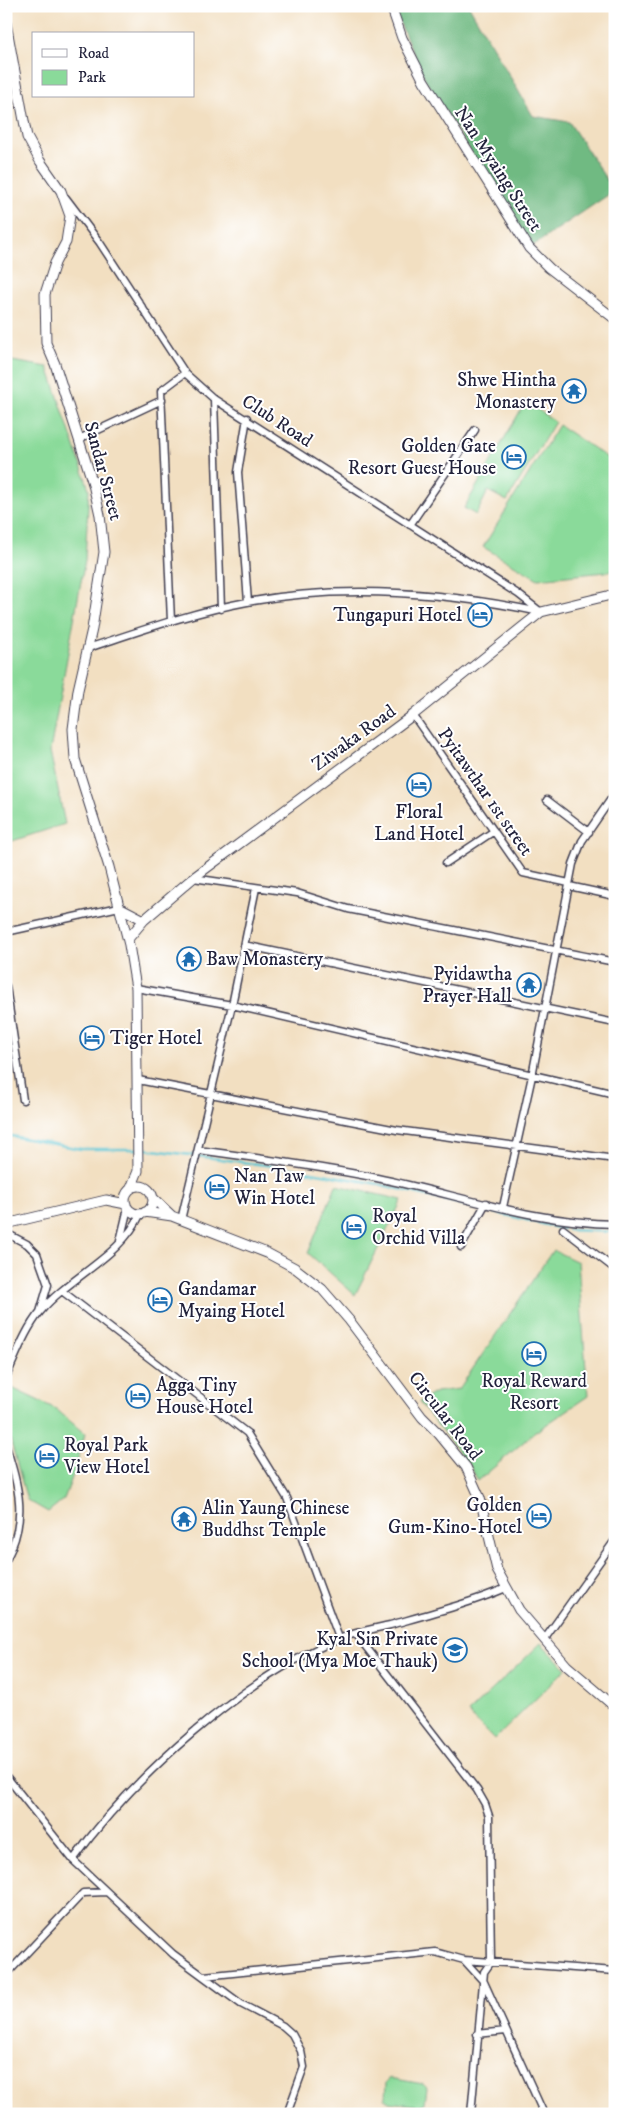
<svg xmlns="http://www.w3.org/2000/svg" width="621" height="2120" font-family="'IM FELL DW Pica',serif">
  <style>
    .green { fill: #8ada9a; stroke: #567e6a }
    .forest { fill: #6fba82; stroke: #486e5e }
    .lines { fill: none; stroke-linecap: round; stroke-linejoin: round }
    .stream { stroke: #58c4d1; stroke-width: 2.5 }
    .street-casing { stroke: #413e4f; stroke-width: 9 }
    .secondary-casing { stroke: #413e4f; stroke-width: 11 }
    .street { stroke: #fff; stroke-width: 6 }
    .secondary { stroke: #fff; stroke-width: 9 }
    .labels { text-anchor: middle; dominant-baseline: central; stroke-width: 4; stroke-linejoin: round; paint-order: stroke }
    .street-label { font-size: 19px; fill: #22223b; stroke: #fff }
    .poi-label { font-size: 19px; fill: #22223b; stroke: #fff; text-anchor: start }
  </style>
  <rect width="100%" height="100%" fill="#fff"/>
  <filter id="ink" filterUnits="userSpaceOnUse"><feTurbulence type="fractalNoise" baseFrequency=".02" numOctaves="2"/><feDisplacementMap in="SourceGraphic" scale="10" xChannelSelector="R" yChannelSelector="G"/><feConvolveMatrix kernelMatrix="1 2 1 2 8 2 1 2 1" color-interpolation-filters="sRGB"/></filter>
  <filter id="wash" filterUnits="userSpaceOnUse"><feTurbulence type="fractalNoise" baseFrequency=".0096" numOctaves="4" result="noise"/><feDisplacementMap in="SourceGraphic" scale="20" xChannelSelector="R" yChannelSelector="G"/><feGaussianBlur stdDeviation="1.12" result="paint"/><feColorMatrix in="noise" values="0 0 0 0 0 0 0 0 0 0 0 0 0 0 0 0 0 1.4 0 .05"/><feComposite in="paint" operator="in"/></filter>
  <g filter="url(#wash)">
    <rect width="100%" height="100%" fill="#f2dfc1"/>
    <path class="green" d="M 6,360 L 48,367 L 89,489 L 85,560 L 50,751 L 65,824 L 6,843 Z
      M 526,401 L 555,422 L 507,501 L 488,491 L 476,515 L 464,508 Z
      M 559,425 L 615,463 L 615,571 L 538,579 L 483,547 Z
      M 336,1185 L 402,1200 L 355,1295 L 308,1253 Z
      M 553,1250 L 578,1262 L 588,1396 L 534,1433 L 478,1481 L 471,1467 L 419,1402 L 436,1392 L 459,1389 Z
      M 12,1388 L 56,1409 L 85,1434 L 75,1470 L 64,1499 L 48,1512 L 27,1500 L 11,1442 L 8,1417 Z
      M 541,1643 L 566,1669 L 494,1740 L 468,1713 Z
      M 390,2078 L 423,2084 L 427,2088 L 425,2103 L 421,2106 L 389,2102 L 385,2099 L 386,2082 Z"/>
    <path class="forest" d="M 392,6 L 469,6 L 533,116 L 569,122 L 614,191 L 531,247 L 426,81 Z"/>
    <g class="lines">
      <path class="stream" d="M 6,1135 L 81,1149 L 146,1149 L 295,1169 L 378,1184 L 563,1229
        M 568,1230 L 615,1232"/>
    </g>
  </g>
  <g filter="url(#ink)">
    <g class="lines">
      <g class="street-casing">
        <path id="street" d="M 66,198 L 100,243 L 185,373 L 214,399 L 518,594 L 541,612
          M 214,399 L 221,609
          M 247,418 L 238,472 L 248,602
          M 79,439 L 162,400
          M 410,525 L 475,430
          M 171,621 L 161,391 L 185,373
          M 88,648 C 140,631 193,612 247,602 C 345,584 444,592 540,612
          M 413,715 L 523,873 L 569,883
          M 547,800 L 589,832
          M 446,863 L 494,831
          M 193,878 L 297,893 L 348,909 L 615,962
          M 569,886 L 615,896
          M 6,932 L 119,907
          M 244,945 L 615,1023
          M 6,986 L 23,1100
          M 136,988 L 232,1005 L 615,1094
          M 138,1080 L 397,1130 L 615,1159
          M 198,1150 C 258,1158 318,1166 377,1178 C 456,1194 534,1223 615,1224
          M 503,1207 L 532,1076 L 573,864 L 582,841 L 615,793
          M 181,1220 L 232,1005 L 256,888
          M 563,1229 L 615,1269
          M 6,1233 L 27,1244 L 37,1254 L 48,1285 L 40,1312
          M 120,1241 L 128,1208
          M 461,1247 L 486,1203
          M 62,1291 L 247,1433 L 287,1498 L 339,1638
          M 6,1377 C 16,1356 25,1330 40,1312 C 70,1276 121,1257 141,1213
          M 6,1446 C 19,1488 28,1519 6,1560
          M 356,1634 L 477,1790 L 485,1804 L 489,1816 L 491,1962 L 484,1972 L 471,2114
          M 544,1640 L 615,1540
          M 6,1776 L 73,1860 L 173,1954 L 241,2004 L 283,2026 L 292,2034 L 301,2051 L 304,2067 L 287,2114
          M 73,1860 C 133,1777 243,1678 339,1639 C 355,1632 373,1629 390,1625 C 429,1614 468,1604 506,1588
          M 464,1960 L 484,1982 L 544,2114
          M 6,1975 L 83,1893 L 106,1892
          M 204,1976 L 435,1952 L 464,1960 L 615,1971
          M 477,2034 L 506,2031"/>
      </g>
      <g class="secondary-casing">
        <path id="secondary" d="M 391,6 L 402,38 L 424,81 L 529,248 L 549,268 L 615,319
          M 6,23 L 27,137 L 40,161 L 61,191 L 70,216 L 66,242 L 55,263 L 45,294 L 46,343 L 55,364 L 93,484 L 100,515 L 104,552 L 92,629 L 78,690 L 73,729 L 75,759 L 109,867 L 129,945 L 136,988 L 138,1171 L 131,1188
          M 119,907 L 144,920
          M 128,939 L 144,920 L 193,878 L 413,715 L 541,612 L 615,594
          M125 1200a14 14 0 1 1 28 0a14 14 0 1 1-28 0Z
          M 152,1197 L 172,1216 L 267,1253 L 295,1268 L 322,1289 L 349,1320 L 422,1417 L 438,1433 L 466,1467 L 480,1498 L 497,1570 L 519,1610 L 567,1666 L 615,1707
          M 145,1212 L 172,1216
          M 6,1224 L 106,1200 L 126,1204"/>
      </g>
      <use href="#street" class="street"/>
      <use href="#secondary" class="secondary"/>
    </g>
  </g>
  <defs>
    <g id="temple-ring" transform="scale(1.25)"><circle r="9.5" fill="#fff" stroke="#1f6fb2" stroke-width="1.5"/><path d="M0-6L5-2H3V0L6.5 2.5H4V6H1.5V3h-3V6H-4V2.5H-6.5L-3 0V-2H-5Z" fill="#1f6fb2"/></g>
    <g id="hotel-ring" transform="scale(1.25)"><circle r="9.5" fill="#fff" stroke="#1f6fb2" stroke-width="1.5"/><path d="M-6-4.5h1.5V1H6V5H4.5V3h-9V5H-6ZM-4 0a1.8 1.8 0 1 1 3.6 0ZM.5 0V-2.5h3Q6-2.5 6 0Z" fill="#1f6fb2"/></g>
    <g id="school-ring" transform="scale(1.25)"><circle r="9.5" fill="#fff" stroke="#1f6fb2" stroke-width="1.5"/><path d="M0-5L7-2L0 1L-7-2ZM-4 1L0 2.5L4 1V4Q0 6-4 4Z" fill="#1f6fb2"/></g>
  </defs>
  <g fill-rule="evenodd">
    <use href="#temple-ring" x="574" y="391"/>
    <use href="#hotel-ring" x="514" y="457"/>
    <use href="#hotel-ring" x="480" y="615"/>
    <use href="#hotel-ring" x="419" y="785"/>
    <use href="#temple-ring" x="189" y="959"/>
    <use href="#temple-ring" x="529" y="985"/>
    <use href="#hotel-ring" x="92" y="1038"/>
    <use href="#hotel-ring" x="217" y="1187"/>
    <use href="#hotel-ring" x="354" y="1227"/>
    <use href="#hotel-ring" x="160" y="1300"/>
    <use href="#hotel-ring" x="534" y="1354"/>
    <use href="#hotel-ring" x="138" y="1396"/>
    <use href="#hotel-ring" x="47" y="1456"/>
    <use href="#hotel-ring" x="539" y="1516"/>
    <use href="#temple-ring" x="184" y="1519"/>
    <use href="#school-ring" x="455" y="1650"/>
  </g>
  <g class="labels">
    <g class="street-label">
      <text transform="translate(498 169) rotate(57)">Nan Myaing Street</text>
      <text transform="translate(277 421) rotate(33)">Club Road</text>
      <text transform="translate(103 471) rotate(75)">Sandar Street</text>
      <text transform="translate(354 738) rotate(-36)">Ziwaka Road</text>
      <text transform="translate(485 792) rotate(55)">Pyitawthar 1st street</text>
      <text transform="translate(445 1416) rotate(52)">Circular Road</text>
    </g>
    <g class="poi-label">
      <text x="556" y="380" text-anchor="end">Shwe Hintha<tspan x="556" dy="22">Monastery</tspan></text>
      <text x="496" y="446" text-anchor="end">Golden Gate<tspan x="496" dy="22">Resort Guest House</tspan></text>
      <text x="462" y="615" text-anchor="end">Tungapuri Hotel</text>
      <text x="419" y="812" text-anchor="middle">Floral<tspan x="419" dy="22">Land Hotel</tspan></text>
      <text x="206" y="959">Baw Monastery</text>
      <text x="512" y="974" text-anchor="end">Pyidawtha<tspan x="512" dy="22">Prayer Hall</tspan></text>
      <text x="110" y="1038">Tiger Hotel</text>
      <text x="234" y="1176">Nan Taw<tspan x="234" dy="22">Win Hotel</tspan></text>
      <text x="372" y="1216">Royal<tspan x="372" dy="22">Orchid Villa</tspan></text>
      <text x="178" y="1289">Gandamar<tspan x="178" dy="22">Myaing Hotel</tspan></text>
      <text x="534" y="1381" text-anchor="middle">Royal Reward<tspan x="534" dy="22">Resort</tspan></text>
      <text x="156" y="1385">Agga Tiny<tspan x="156" dy="22">House Hotel</tspan></text>
      <text x="64" y="1445">Royal Park<tspan x="64" dy="22">View Hotel</tspan></text>
      <text x="522" y="1505" text-anchor="end">Golden<tspan x="522" dy="22">Gum-Kino-Hotel</tspan></text>
      <text x="202" y="1508">Alin Yaung Chinese<tspan x="202" dy="22">Buddhst Temple</tspan></text>
      <text x="438" y="1639" text-anchor="end">Kyal Sin Private<tspan x="438" dy="22">School (Mya Moe Thauk)</tspan></text>
    </g>
  </g>
  <rect width="621" height="2120" fill="none" stroke="#fff" stroke-width="25"/>
  <rect x="32" y="32" width="162" height="65" fill="#ffffff" stroke="#a7a7b1"/>
  <rect x="42" y="49" width="25" height="8" fill="#ffffff" stroke="#a7a7b1"/>
  <text x="78" y="58" font-size="15" fill="#22223b">Road</text>
  <rect x="42" y="70" width="25" height="15" fill="#8ada9a" stroke="#a7a7b1"/>
  <text x="78" y="82" font-size="15" fill="#22223b">Park</text>
</svg>
